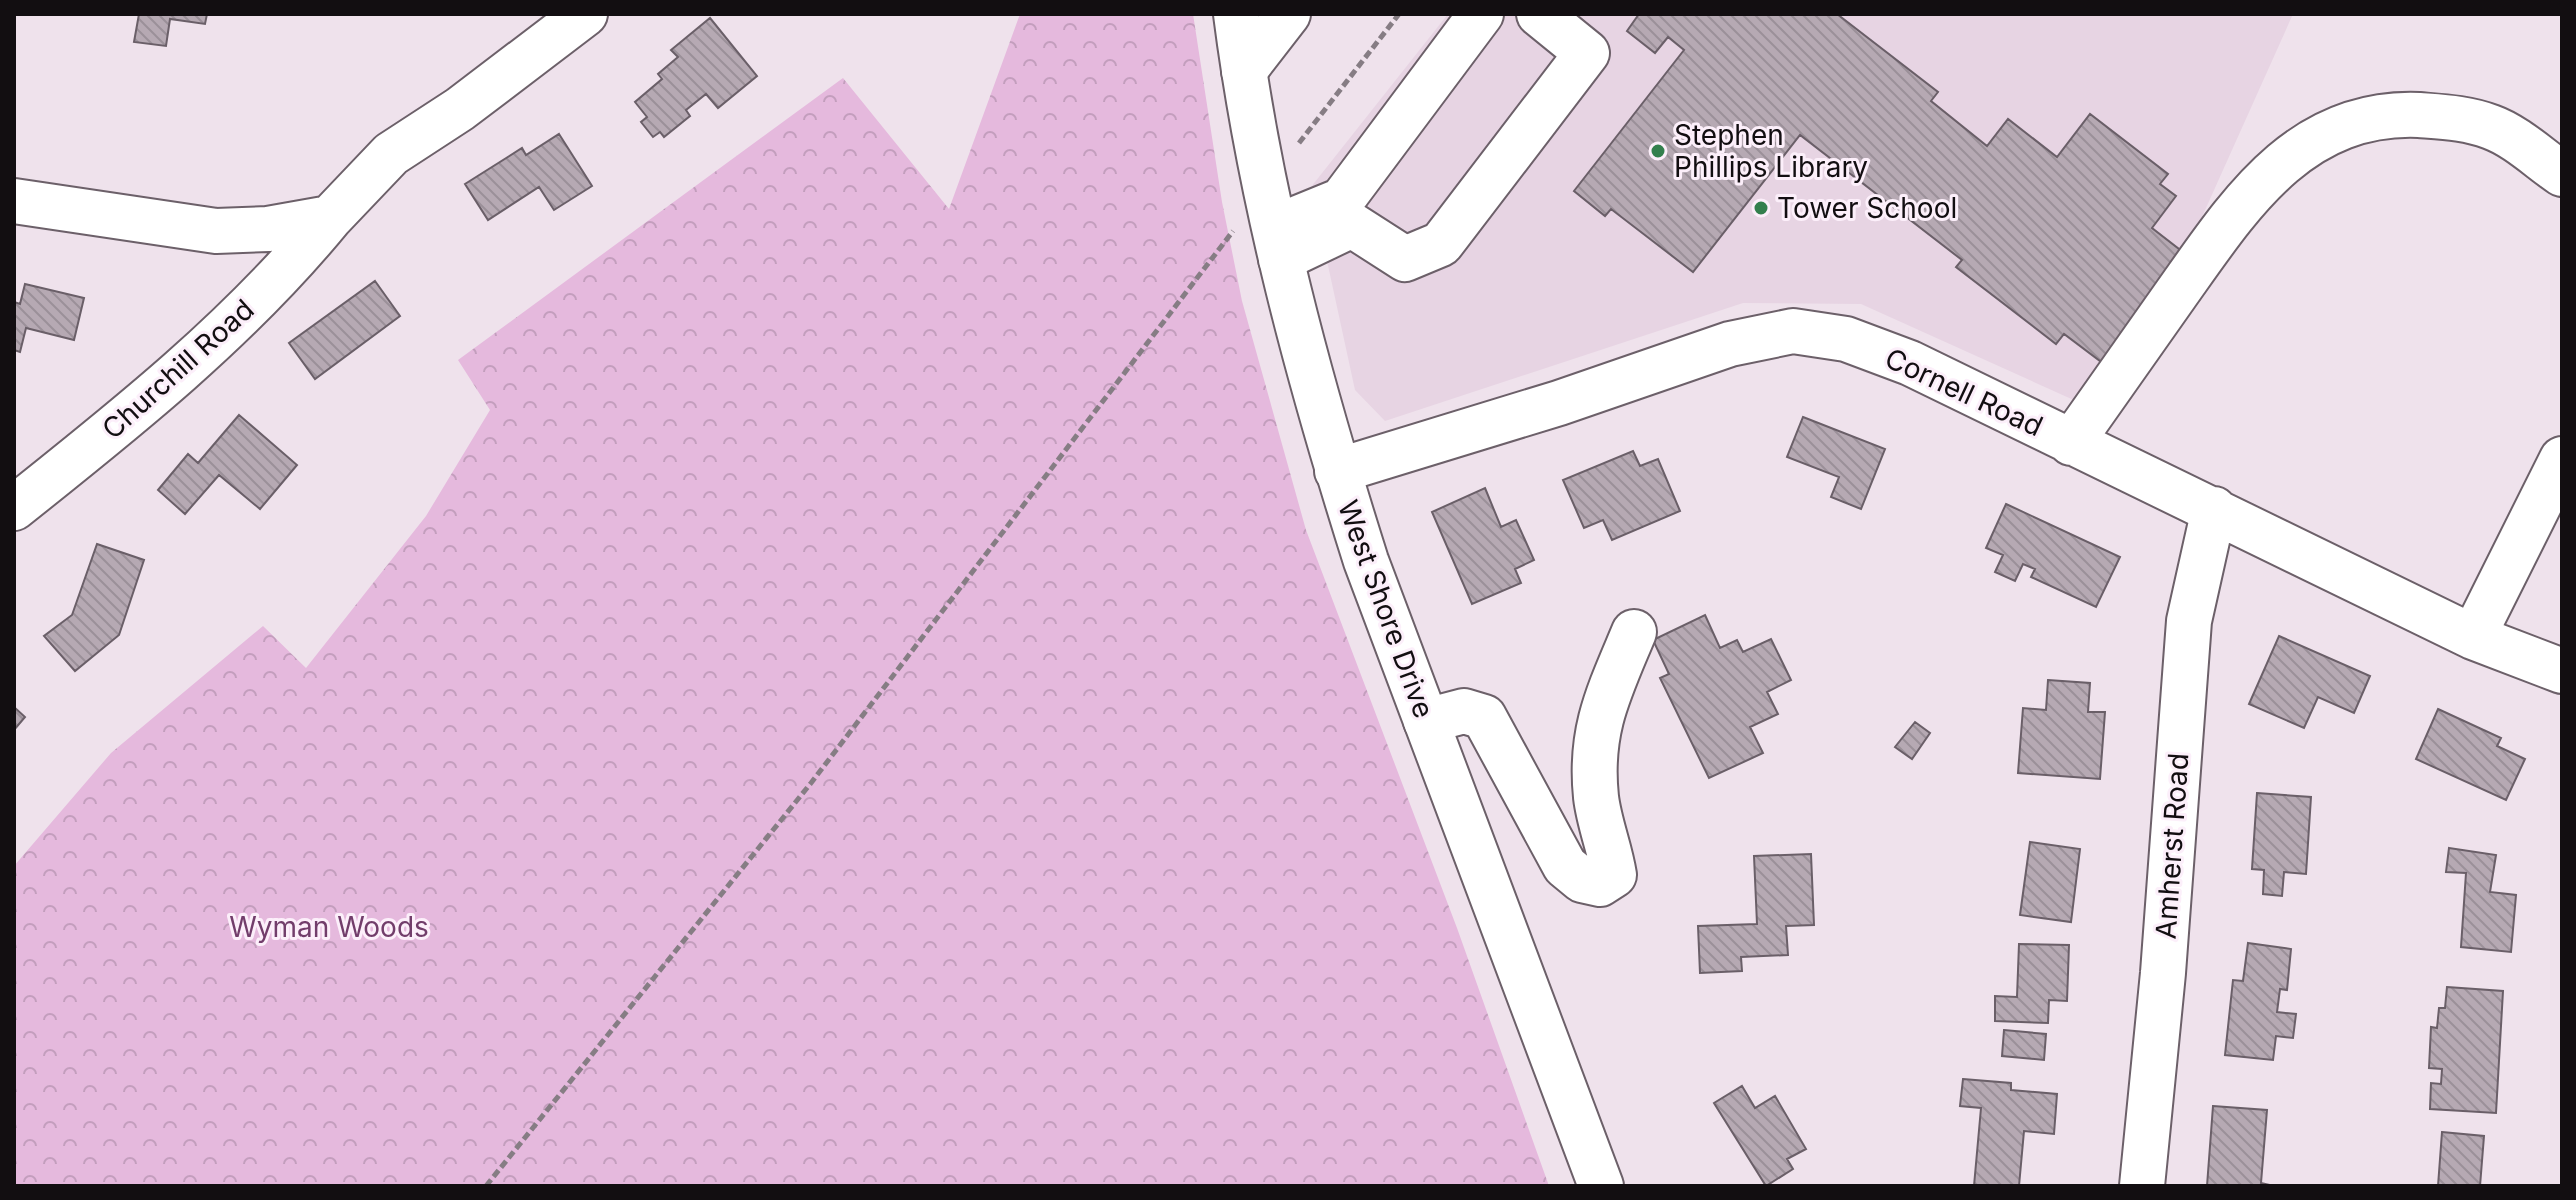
<svg xmlns="http://www.w3.org/2000/svg" width="2576" height="1200" font-family="Inter,sans-serif">
  <style>
    .built { fill: #e7d4e3 }
    .park { fill: url(#park-crowns) }
    .building { fill: url(#building-back-hatch); stroke: #6a5f68; stroke-width: 2 }
    .lines { fill: none; stroke-linecap: round; stroke-linejoin: round }
    .minor-casing { stroke: #6c6069; stroke-width: 48 }
    .major-casing { stroke: #6c6069; stroke-width: 48 }
    .path { stroke: #867d84; stroke-width: 5; stroke-dasharray: 8 4; stroke-linecap: butt }
    .minor { stroke: #fff; stroke-width: 44 }
    .major { stroke: #fff; stroke-width: 44 }
    .poi-dot { fill: #337f4d; stroke: #fceffa; stroke-width: 3 }
    .labels { text-anchor: middle; dominant-baseline: central; stroke-width: 6; stroke-linejoin: round; paint-order: stroke }
    .poi-label { font-size: 28px; fill: #120e11; stroke: #fceffa; text-anchor: start }
    .street-label { font-size: 28px; fill: #120e11; stroke: #fceffa }
    .park-label { font-size: 28px; fill: #723d6b; stroke: #fceffa }
  </style>
  <defs>
    <pattern id="park-crowns" width="20" height="18" patternUnits="userSpaceOnUse" patternTransform="scale(2)"><rect width="20" height="18" fill="#e5b9dd"/><path d="M2 6a3 3 0 1 1 6 0M12 15a3 3 0 1 1 6 0" fill="none" stroke="#c39ebd"/></pattern>
    <pattern id="building-back-hatch" width="6" height="6" patternUnits="userSpaceOnUse" patternTransform="scale(2)"><rect width="6" height="6" fill="#b6a9b3"/><path d="M-1 5l2 2M0 0l6 6M5-1l2 2" fill="none" stroke="#9b9099"/></pattern>
  </defs>
  <rect width="100%" height="100%" fill="#efe2ec"/>
  <path class="built" d="M 1448,14 L 2293,14 L 2197,228 L 2087,406 L 1861,304 L 1743,303 L 1385,421 L 1355,390 L 1311,187 Z"/>
  <path class="park" d="M 1020,14 L 1193,14 L 1222,202 L 1242,301 L 1306,530 L 1457,928 L 1549,1186 L 14,1186 L 14,866 L 111,753 L 263,626 L 306,668 L 426,516 L 490,410 L 458,360 L 843,78 L 949,209 Z"/>
  <path class="building" d="M 139,14 L 207,14 L 205,24 L 170,19 L 166,46 L 134,42 Z
    M 1639,14 L 1837,14 L 1938,92 L 1931,101 L 1987,146 L 2008,119 L 2057,157 L 2090,114 L 2168,174 L 2160,184 L 2176,196 L 2152,228 L 2188,256 L 2104,364 L 2064,334 L 2056,344 L 1956,267 L 1962,260 L 1800,135 L 1693,272 L 1611,209 L 1605,216 L 1574,191 L 1684,50 L 1668,37 L 1655,53 L 1627,31 Z
    M 710,18 L 757,76 L 718,108 L 706,94 L 686,110 L 690,116 L 664,137 L 660,132 L 653,137 L 641,122 L 647,117 L 635,102 L 662,79 L 658,74 L 678,57 L 671,50 Z
    M 559,134 L 592,186 L 554,210 L 539,187 L 488,220 L 465,184 L 522,148 L 526,155 Z
    M 375,281 L 400,316 L 315,379 L 289,343 Z
    M 25,284 L 84,298 L 74,340 L 26,328 L 20,352 L 14,350 L 14,302 L 20,304 Z
    M 239,415 L 297,465 L 260,509 L 219,475 L 185,514 L 158,490 L 188,454 L 198,463 Z
    M 1803,417 L 1885,449 L 1861,509 L 1831,497 L 1839,477 L 1787,457 Z
    M 1633,451 L 1640,466 L 1658,459 L 1680,511 L 1612,540 L 1603,520 L 1584,528 L 1563,480 Z
    M 1485,488 L 1501,527 L 1516,520 L 1534,560 L 1515,569 L 1521,583 L 1472,604 L 1432,512 Z
    M 2006,504 L 2120,557 L 2096,607 L 2031,577 L 2035,569 L 2023,564 L 2015,581 L 1995,572 L 2003,555 L 1986,548 Z
    M 97,544 L 144,560 L 119,635 L 75,671 L 44,636 L 72,615 Z
    M 1705,615 L 1720,648 L 1737,640 L 1743,652 L 1771,639 L 1791,680 L 1767,692 L 1778,714 L 1750,727 L 1763,753 L 1709,778 L 1660,678 L 1669,674 L 1653,640 Z
    M 2279,636 L 2370,676 L 2354,713 L 2318,697 L 2304,728 L 2249,704 Z
    M 2048,680 L 2090,683 L 2088,712 L 2105,712 L 2100,779 L 2018,773 L 2023,708 L 2046,710 Z
    M 14,707 L 25,717 L 14,730 Z
    M 2438,709 L 2501,738 L 2497,746 L 2525,759 L 2506,800 L 2416,759 Z
    M 1915,722 L 1930,733 L 1912,759 L 1895,747 Z
    M 2257,793 L 2311,797 L 2306,874 L 2284,872 L 2282,896 L 2263,894 L 2264,870 L 2252,869 Z
    M 2030,842 L 2080,849 L 2071,922 L 2020,915 Z
    M 2449,848 L 2496,855 L 2490,892 L 2516,895 L 2511,952 L 2461,947 L 2466,873 L 2446,872 Z
    M 1811,854 L 1814,925 L 1786,926 L 1788,955 L 1741,957 L 1742,971 L 1700,973 L 1698,926 L 1757,924 L 1754,856 Z
    M 2248,943 L 2291,949 L 2287,990 L 2280,989 L 2277,1012 L 2296,1014 L 2293,1038 L 2276,1036 L 2273,1060 L 2225,1055 L 2233,980 L 2243,981 Z
    M 2019,944 L 2069,945 L 2067,1001 L 2049,1000 L 2048,1023 L 1995,1021 L 1995,996 L 2017,997 Z
    M 2447,987 L 2503,991 L 2496,1113 L 2430,1109 L 2431,1083 L 2441,1084 L 2442,1069 L 2429,1068 L 2431,1027 L 2437,1028 L 2439,1008 L 2445,1008 Z
    M 2004,1030 L 2046,1034 L 2044,1060 L 2002,1056 Z
    M 1963,1079 L 2011,1083 L 2011,1090 L 2057,1094 L 2054,1134 L 2024,1131 L 2019,1186 L 1974,1186 L 1981,1108 L 1960,1106 Z
    M 1742,1086 L 1755,1108 L 1775,1096 L 1806,1149 L 1787,1159 L 1793,1169 L 1766,1186 L 1714,1103 Z
    M 2213,1106 L 2267,1110 L 2261,1183 L 2274,1186 L 2207,1186 Z
    M 2442,1132 L 2484,1136 L 2480,1186 L 2438,1186 Z"/>
  <g class="lines">
    <g class="minor-casing">
      <path id="minor" d="M 1244,71 L 1288,14
        M 14,201 L 216,231 L 268,229 L 330,218 L 391,154 L 460,109 L 585,14
        M 1293,220 L 1342,200 L 1481,14
        M 1281,259 L 1352,225 L 1405,259 L 1441,244 L 1587,53 L 1539,14
        M 2071,443 C 2106,393 2141,343 2176,294 C 2238,207 2298,110 2419,115 C 2444,117 2467,118 2491,127 C 2516,136 2540,159 2562,174
        M 1337,471 L 1559,403 L 1730,344 L 1793,331 L 1846,339 L 1910,363 L 2473,637 L 2562,671
        M 14,508 C 126,419 239,329 330,218
        M 2473,637 L 2562,459
        M 1426,721 L 1464,711 L 1484,717 L 1565,866 L 1582,880 L 1600,884 L 1614,875 C 1610,849 1599,823 1596,797 C 1589,730 1609,692 1634,632
        M 2142,1186 L 2163,973 L 2189,621 L 2214,509"/>
    </g>
    <g class="major-casing">
      <path id="major" d="M 1236,14 C 1260,201 1309,381 1366,561 L 1601,1186"/>
    </g>
    <path class="path" d="M 1299,143 L 1399,14
      M 486,1186 L 811,783 L 1233,231"/>
    <use href="#minor" class="minor"/>
    <use href="#major" class="major"/>
  </g>
  <g class="poi-dot">
    <circle cx="1658" cy="151" r="8"/>
    <circle cx="1761" cy="208" r="8"/>
  </g>
  <g class="labels">
    <g class="poi-label">
      <text x="1674" y="135">Stephen<tspan x="1674" dy="32">Phillips Library</tspan></text>
      <text x="1777" y="208">Tower School</text>
    </g>
    <g class="street-label">
      <text transform="translate(178 369) rotate(-42)">Churchill Road</text>
      <text transform="translate(1964 392) rotate(25)">Cornell Road</text>
      <text transform="translate(1386 609) rotate(70)">West Shore Drive</text>
      <text transform="translate(2172 846) rotate(-86)">Amherst Road</text>
    </g>
    <g class="park-label">
      <text x="329" y="927">Wyman Woods</text>
    </g>
  </g>
  <rect width="2576" height="1200" fill="none" stroke="#120e11" stroke-width="32"/>
</svg>
